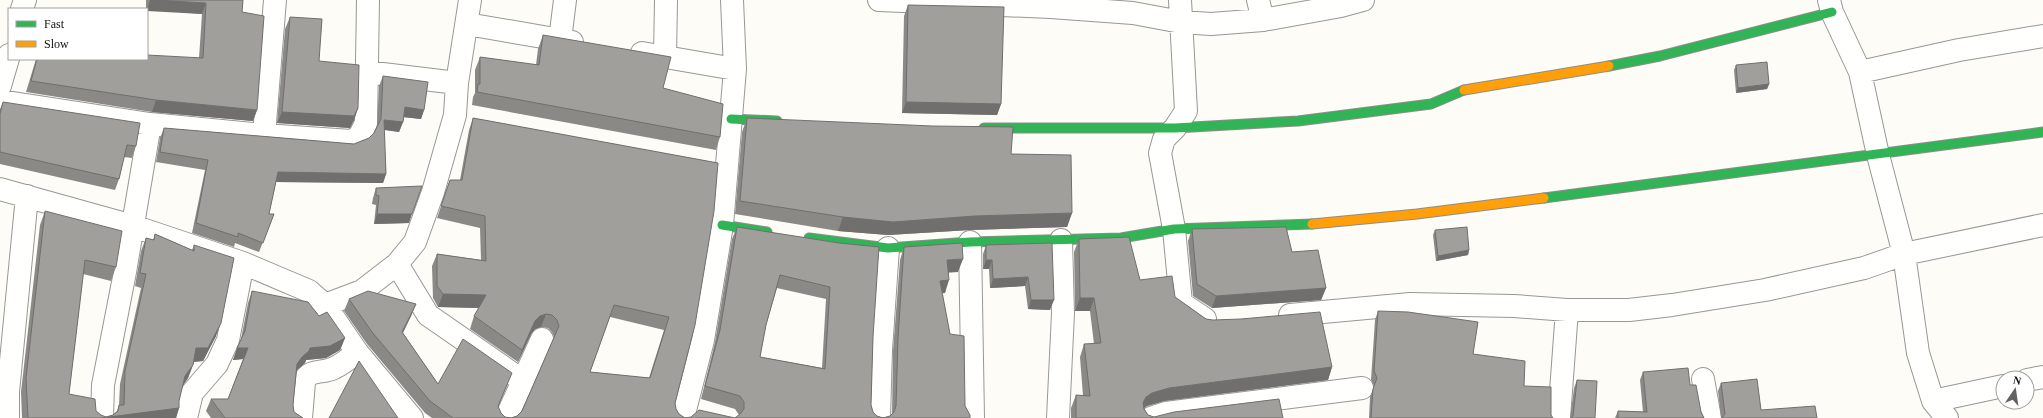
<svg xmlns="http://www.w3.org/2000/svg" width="2043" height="418" font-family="'Times New Roman',serif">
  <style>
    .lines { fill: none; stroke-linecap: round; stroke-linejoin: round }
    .street-casing { stroke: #979795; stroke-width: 24 }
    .fast-casing { stroke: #8e8d8b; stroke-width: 11 }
    .slow-casing { stroke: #8e8d8b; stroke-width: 11 }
    .street { stroke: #fffffe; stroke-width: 22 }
    .fast { stroke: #30b455; stroke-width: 9 }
    .slow { stroke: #ff9f0a; stroke-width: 9 }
    .wall { fill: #8a8986; fill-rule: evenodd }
    .shaded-wall { fill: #716f6d }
    .building { fill: #a19f9c; stroke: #716f6d; fill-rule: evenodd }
  </style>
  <rect width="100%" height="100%" fill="#fdfcf7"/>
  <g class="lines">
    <g class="street-casing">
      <path id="street" d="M 879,0 L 1051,7 L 1133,13 L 1181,22 L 1211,24 L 1263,20 L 1341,6 L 1363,0
        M 1180,0 L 1186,111 L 1175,128 L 1164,139 L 1160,153 L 1174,229 L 1181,303 L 1205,319
        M 1258,0 L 1263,20
        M 1829,0 L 1832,12 L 1860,72 L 1878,155 L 1904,254 L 1918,353 L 1933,401 L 1947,418
        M 22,9 L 25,0
        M 467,24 L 572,42
        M 560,40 L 565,0
        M 642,53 L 735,69
        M 665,57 L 666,0
        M 366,72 L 457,83
        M 1860,72 L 1959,50 L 2043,36
        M 0,86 L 9,55
        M 0,101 L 150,124
        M 264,135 L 351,141 L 359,137 L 366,123 L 368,0
        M 0,189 L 133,226 L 243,263 L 309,291 L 325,305 L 357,352 L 412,418
        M 970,242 L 973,418
        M 397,264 L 428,315 L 523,381
        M 325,305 L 362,291 L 397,264 L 415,242 L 433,192 L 455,115 L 457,83 L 470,0
        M 1290,315 L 1410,304 L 1514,306 L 1567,310 L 1629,310 L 1672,305 L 1765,290 L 1864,268 L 1904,254 L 2043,225
        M 1703,379 L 1710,418
        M 2027,380 L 2043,377
        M 1933,401 L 2003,386
        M 8,418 L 8,392 L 27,196
        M 102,418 L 103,385 L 125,272 L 150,124 L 264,135 L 275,0
        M 186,418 L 192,393 L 217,364 L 228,340 L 243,263
        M 301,418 L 304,382 C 309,368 323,374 334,368 C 343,364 350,358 357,352
        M 506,418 L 542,339
        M 683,418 L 703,340 L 722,225 L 735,69 L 732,0
        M 879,418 L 881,350 L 888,248
        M 1058,418 L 1063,313 L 1061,240
        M 1151,418 L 1166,413 L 1362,388
        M 1559,418 L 1567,310"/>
    </g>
    <g class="fast-casing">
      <path id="fast" d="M 1609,66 L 1660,56 L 1832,12
        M 731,119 L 777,121
        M 984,128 L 1175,128 L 1298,121 L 1431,104 L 1464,90
        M 1544,198 L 2043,132
        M 722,225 L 767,232
        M 809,238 L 888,248 L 970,242 L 1121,238 L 1174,229 L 1312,224"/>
    </g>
    <g class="slow-casing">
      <path id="slow" d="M 1464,90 L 1609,66
        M 1312,224 L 1417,214 L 1544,198"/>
    </g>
    <use href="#street" class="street"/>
    <use href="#fast" class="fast"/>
    <use href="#slow" class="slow"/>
  </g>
  <path class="wall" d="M 146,0 L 243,0 L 242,12 L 257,110 L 253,121 L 152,112 L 26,92 L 36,59 L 147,59 L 199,58 L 202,14 L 146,9 Z
    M 908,5 L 1001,104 L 997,115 L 902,113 L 904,16 Z
    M 290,17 L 319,61 L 358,108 L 354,120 L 350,128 L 277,123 L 285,29 Z
    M 543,35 L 663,88 L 720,137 L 716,150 L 472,105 L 473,97 L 475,93 L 475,70 L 480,57 L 536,65 L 538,49 Z
    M 1736,65 L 1769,84 L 1767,89 L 1736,93 L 1734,70 Z
    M 383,76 L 424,110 L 421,119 L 404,117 L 403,122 L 399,132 L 384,130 L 386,174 L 383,183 L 276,182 L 269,214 L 274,214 L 259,252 L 235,243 L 234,247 L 192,233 L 205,170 L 156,162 L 160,138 L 164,128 L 354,144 L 369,138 L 374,133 L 377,126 L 379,86 Z
    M 3,102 L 136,146 L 132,158 L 124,157 L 119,179 L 115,190 L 0,164 L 0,109 Z
    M 473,118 L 718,163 L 675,403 L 676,409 L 679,414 L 685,418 L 735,418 L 739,415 L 735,409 L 701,399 L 715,342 L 732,239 L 737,227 L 839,243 L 873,337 L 871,405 L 873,412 L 877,416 L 883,418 L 890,416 L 892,414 L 893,351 L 900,260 L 904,247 L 958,272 L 949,272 L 945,293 L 942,293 L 950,334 L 965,406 L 970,418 L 432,418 L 425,413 L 367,344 L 344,311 L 349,299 L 416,304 L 411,316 L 403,333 L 438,384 L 507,385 L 498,407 L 501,413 L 505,417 L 511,418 L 517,416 L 522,411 L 554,337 L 552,332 L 548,328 L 541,327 L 535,329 L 531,334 L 518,362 L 470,329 L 474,316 L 479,308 L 438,307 L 433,298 L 432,266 L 437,254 L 481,260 L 480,228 L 437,218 L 450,180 L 460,180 L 469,130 ZM 777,288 L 826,299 L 822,368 L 760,357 L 766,325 ZM 610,317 L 664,330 L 649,378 L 590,372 Z
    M 747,118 L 1011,154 L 1072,213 L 1067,227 L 970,230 L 888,235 L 838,231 L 735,214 L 742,132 Z
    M 376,188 L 409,223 L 374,224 L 376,205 L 372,204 L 373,198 Z
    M 45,211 L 116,267 L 111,281 L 83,274 L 69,394 L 96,411 L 101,415 L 106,417 L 113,415 L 117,411 L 119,405 L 120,384 L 141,288 L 135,286 L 141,251 L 146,238 L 153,240 L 155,234 L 192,250 L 194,245 L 216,336 L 203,361 L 194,362 L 188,378 L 182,386 L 179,401 L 179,408 L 176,418 L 22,418 L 21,392 L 40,225 Z
    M 1192,229 L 1292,252 L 1326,288 L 1321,300 L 1212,308 L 1193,296 L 1188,241 Z
    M 1435,230 L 1469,250 L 1468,255 L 1436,261 L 1433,235 Z
    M 1079,239 L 1140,280 L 1175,297 L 1206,319 L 1332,367 L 1328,380 L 1164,401 L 1147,406 L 1144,408 L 1148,415 L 1154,417 L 1283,418 L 1071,418 L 1071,408 L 1076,395 L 1083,396 L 1080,357 L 1084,344 L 1094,344 L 1090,311 L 1075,311 L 1074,252 Z
    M 1052,243 L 1050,310 L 1028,309 L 1025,286 L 990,288 L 989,269 L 983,269 L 983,254 L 986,245 Z
    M 252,291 L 319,316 L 345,338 L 340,350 L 326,358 L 306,360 L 305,363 L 298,369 L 297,370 L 293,405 L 294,412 L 303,418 L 211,418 L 206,411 L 211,399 L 228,399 L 243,359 L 233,360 L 241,339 L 248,303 Z
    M 1378,311 L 1473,354 L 1524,386 L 1553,418 L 1369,418 L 1370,397 L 1374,386 L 1371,380 L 1375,320 Z
    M 1643,372 L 1690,385 L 1704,418 L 1615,418 L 1618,411 L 1643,412 L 1640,380 Z
    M 1577,380 L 1595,418 L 1570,418 L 1574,388 Z
    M 1721,383 L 1761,410 L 1817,418 L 1721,418 L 1718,391 Z"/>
  <path class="shaded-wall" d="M 150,0 L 155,0 L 206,3 L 202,14 L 147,11 L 147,9 Z
    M 1769,84 L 1767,89 L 1736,93 L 1738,88 Z
    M 156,100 L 257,110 L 253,121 L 152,112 Z
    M 906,102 L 1001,104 L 997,115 L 902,113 Z
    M 405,107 L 424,110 L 421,119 L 402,117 Z
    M 358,108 L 354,120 L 350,128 L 277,123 L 282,112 Z
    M 384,120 L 403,122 L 399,132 L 380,129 Z
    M 278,172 L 386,174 L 383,183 L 274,182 Z
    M 1072,213 L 1067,227 L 970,230 L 888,235 L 838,231 L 843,217 Z
    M 377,214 L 412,214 L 409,223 L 374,224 Z
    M 1469,250 L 1468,255 L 1436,261 L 1438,256 Z
    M 963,259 L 958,272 L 943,273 L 947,260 Z
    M 986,260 L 992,260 L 989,269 L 983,269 Z
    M 1028,277 L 1025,286 L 990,288 L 993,279 Z
    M 949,280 L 945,293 L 935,294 L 940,281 Z
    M 1326,288 L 1321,300 L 1212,308 L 1216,296 Z
    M 443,294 L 486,295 L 481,308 L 438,307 Z
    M 1080,298 L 1094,298 L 1090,311 L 1075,311 Z
    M 1031,300 L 1054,300 L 1050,310 L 1028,309 Z
    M 416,304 L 411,316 L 397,344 L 402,332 Z
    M 546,314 L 541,327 L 535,329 L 531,334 L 518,362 L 522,350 L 535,321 L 540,316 Z
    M 221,323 L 216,336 L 203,361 L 191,362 L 196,348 Z
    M 345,338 L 340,350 L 326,358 L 306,360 L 305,363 L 298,369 L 293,376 L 297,364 L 302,357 L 310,348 Z
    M 237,348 L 248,348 L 243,359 L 233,360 Z
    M 193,365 L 188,378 L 180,390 L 185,376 Z
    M 1332,367 L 1328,380 L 1164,401 L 1147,406 L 1141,410 L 1143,403 L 1146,397 L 1152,393 L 1169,388 Z
    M 179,408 L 176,418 L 101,418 Z"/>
  <path class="building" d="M 155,0 L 243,0 L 242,12 L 264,16 L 257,110 L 156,100 L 31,81 L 37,59 L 147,59 L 147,55 L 203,58 L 206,3 Z
    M 908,5 L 1004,7 L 1001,104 L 906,102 Z
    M 290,17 L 322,19 L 319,61 L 359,65 L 358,108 L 354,116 L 282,112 Z
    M 543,35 L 671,57 L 663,88 L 723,104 L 720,137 L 477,92 L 478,84 L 480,84 L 480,57 L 539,65 Z
    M 1767,62 L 1769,84 L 1738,88 L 1736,65 Z
    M 383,76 L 428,82 L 424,110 L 405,107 L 403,122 L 384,120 L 386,174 L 278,172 L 269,214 L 274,214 L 263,243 L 238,233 L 238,237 L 196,223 L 208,160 L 160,152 L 164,128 L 354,144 L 369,138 L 374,133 L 381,119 Z
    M 3,102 L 140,123 L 136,146 L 127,145 L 119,179 L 0,152 L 0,114 Z
    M 473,118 L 718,163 L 714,211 L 695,325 L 675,403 L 676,409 L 679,414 L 685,418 L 691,417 L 699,410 L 735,418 L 740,414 L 744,409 L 744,402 L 740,396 L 705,386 L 720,330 L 737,227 L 839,243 L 879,247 L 873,337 L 871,405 L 873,412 L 877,416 L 883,418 L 890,416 L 894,412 L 896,406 L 898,338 L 904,247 L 962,243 L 963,259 L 947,260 L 949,280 L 940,281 L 950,334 L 964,336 L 965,406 L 970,415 L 970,418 L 453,418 L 430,401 L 372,332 L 349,299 L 368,291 L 416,304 L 402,332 L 438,384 L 463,339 L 512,373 L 498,406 L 501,413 L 505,417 L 511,418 L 517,416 L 522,411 L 559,326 L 557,320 L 552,315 L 546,314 L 540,316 L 535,321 L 522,350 L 474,316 L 486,295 L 443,294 L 437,286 L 437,254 L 486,261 L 485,216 L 441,206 L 450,180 L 462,180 ZM 780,275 L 830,287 L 825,369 L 760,357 L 766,325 ZM 614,305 L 669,317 L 650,378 L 590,372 Z
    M 747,118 L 932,126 L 1013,127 L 1011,154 L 1071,155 L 1072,213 L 975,216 L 893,222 L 843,217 L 740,201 Z
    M 422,186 L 412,214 L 377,214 L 379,196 L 376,195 L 376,188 Z
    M 45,211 L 122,231 L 116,267 L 85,260 L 69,394 L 95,399 L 96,411 L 101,415 L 106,417 L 113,415 L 118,411 L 119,405 L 124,405 L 125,371 L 146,274 L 140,273 L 146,238 L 154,240 L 155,234 L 194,251 L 194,245 L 234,258 L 221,323 L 208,348 L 196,348 L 193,365 L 185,376 L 179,401 L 179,408 L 101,418 L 28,418 L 26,378 Z
    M 1286,227 L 1292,252 L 1318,250 L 1326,288 L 1216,296 L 1197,284 L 1192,229 Z
    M 1467,227 L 1469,250 L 1438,256 L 1435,230 Z
    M 1129,237 L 1140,280 L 1172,276 L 1175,297 L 1206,319 L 1213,320 L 1241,319 L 1320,312 L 1332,367 L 1169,388 L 1152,393 L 1146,397 L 1143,403 L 1144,409 L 1148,415 L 1154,417 L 1174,412 L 1279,399 L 1283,418 L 1076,418 L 1076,395 L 1090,396 L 1084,344 L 1101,343 L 1094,298 L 1080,298 L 1079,239 Z
    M 1052,243 L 1054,300 L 1031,300 L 1028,277 L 993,279 L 992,260 L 986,260 L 986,245 Z
    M 252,291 L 308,302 L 319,316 L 327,312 L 345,338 L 330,346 L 310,348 L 309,351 L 302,357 L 297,364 L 293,405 L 294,412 L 303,418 L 225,418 L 211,399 L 228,399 L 248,348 L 237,348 L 245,331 Z
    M 1378,311 L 1408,312 L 1478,322 L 1473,354 L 1525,361 L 1524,386 L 1551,387 L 1551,415 L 1553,418 L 1371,418 L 1373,389 L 1377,378 L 1374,371 Z
    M 359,361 L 398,418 L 329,418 Z
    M 1688,368 L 1690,385 L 1696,385 L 1701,412 L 1704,418 L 1618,418 L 1618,411 L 1647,412 L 1643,372 Z
    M 1757,379 L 1761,410 L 1815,406 L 1817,418 L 1722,418 L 1725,414 L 1721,383 Z
    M 1577,380 L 1597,381 L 1595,418 L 1571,418 L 1573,416 Z"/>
  <rect x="8" y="8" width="140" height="52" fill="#ffffff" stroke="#a0a0a0"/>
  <rect x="16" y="21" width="20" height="6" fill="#30b455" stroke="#a0a0a0"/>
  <text x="44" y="28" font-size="12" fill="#111111">Fast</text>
  <rect x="16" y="41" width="20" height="6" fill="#ff9f0a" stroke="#a0a0a0"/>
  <text x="44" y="48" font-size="12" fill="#111111">Slow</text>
  <g transform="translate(2015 390) rotate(13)"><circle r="19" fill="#ffffff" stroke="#a0a0a0"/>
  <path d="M0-3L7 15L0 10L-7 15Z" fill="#646362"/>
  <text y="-6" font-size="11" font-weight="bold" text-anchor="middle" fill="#111111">N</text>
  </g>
</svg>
